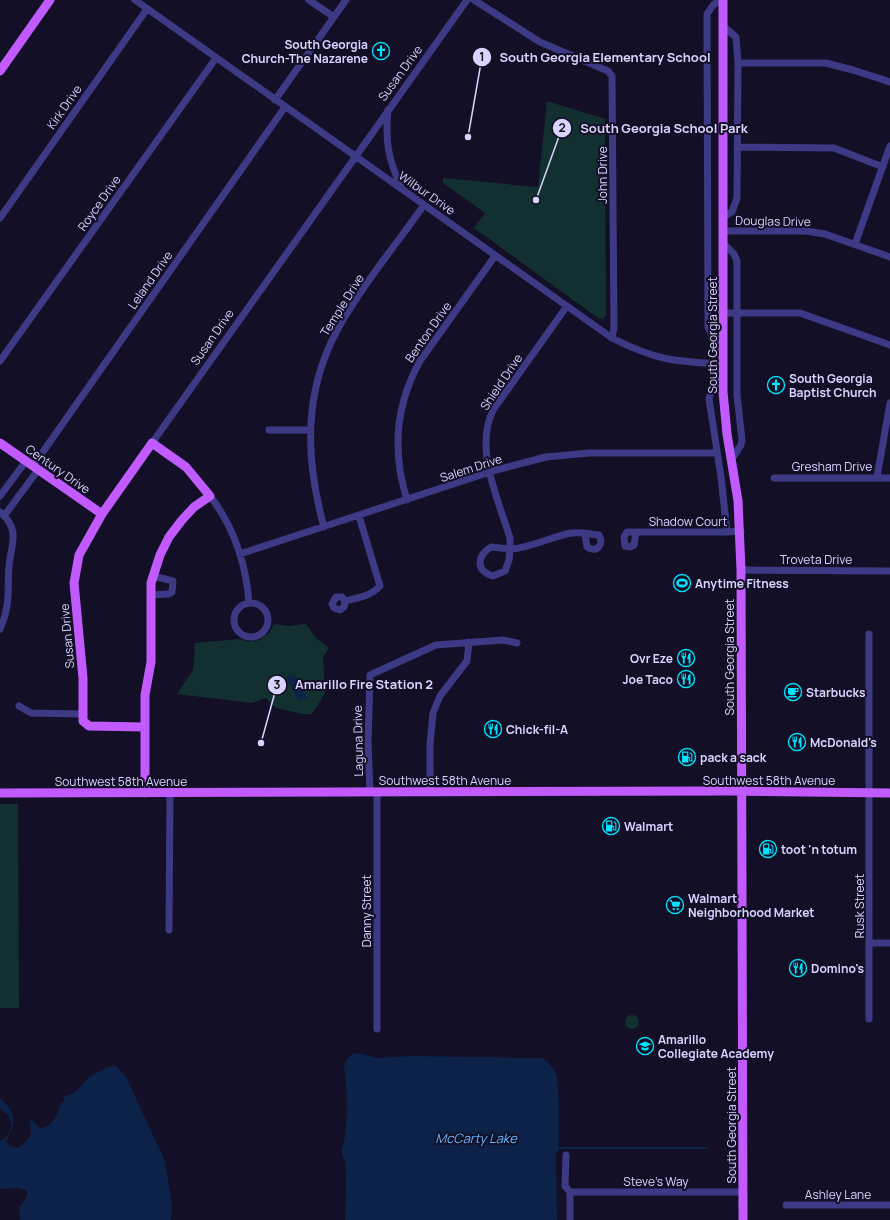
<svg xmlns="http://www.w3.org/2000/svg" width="890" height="1220" font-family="Manrope,sans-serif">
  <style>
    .green { fill: #12302f }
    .water { fill: #0c2248 }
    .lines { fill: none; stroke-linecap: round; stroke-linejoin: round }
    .stream { stroke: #0c2248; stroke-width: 2 }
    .minor { stroke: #3d3a85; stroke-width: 7 }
    .major { stroke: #c25bff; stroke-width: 9 }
    .labels { text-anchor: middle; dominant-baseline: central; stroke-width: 4; stroke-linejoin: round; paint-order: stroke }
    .poi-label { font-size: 12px; font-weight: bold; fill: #d9d4ff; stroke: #130f26; text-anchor: start }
    .street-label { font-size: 12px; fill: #d9d4ff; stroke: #130f26 }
    .water-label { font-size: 13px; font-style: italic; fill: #62b6ff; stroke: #130f26 }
    .leader { fill: none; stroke: #d9d4ff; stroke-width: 1.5 }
    .callout-dot { fill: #d9d4ff; stroke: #130f26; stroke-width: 1.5 }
    .mark-label { font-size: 12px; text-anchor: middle; font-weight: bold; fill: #111 }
    .callout-label { font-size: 13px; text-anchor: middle; font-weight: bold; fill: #d9d4ff; stroke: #130f26; stroke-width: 4; stroke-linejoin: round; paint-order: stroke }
  </style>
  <rect width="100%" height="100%" fill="#130f26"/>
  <path class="green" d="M 547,101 L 605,119 L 606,315 L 603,319 L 598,318 L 474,228 L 485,213 L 443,183 L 443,178 L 538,187 Z
    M 274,624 L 288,626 L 306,624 L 316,638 L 329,648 L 323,657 L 325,693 L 312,714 L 303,714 L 276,708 L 266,698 L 252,703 L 177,694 L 193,670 L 195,643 L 239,639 L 249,642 L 260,640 L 269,633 Z
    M 0,804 L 18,804 L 19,1008 L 0,1008 Z
    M625 1022a7 7 0 1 1 14 0a7 7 0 1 1-14 0Z"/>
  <path class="water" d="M 294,674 L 307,697 L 299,701 L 286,678 Z
    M 357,1053 L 377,1058 L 411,1056 L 542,1058 C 547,1062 552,1065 555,1071 C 561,1086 558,1133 559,1151 L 556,1153 L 557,1220 L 345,1220 L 346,1180 L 345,1162 L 341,1151 C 349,1133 347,1088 344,1068 C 346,1059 348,1055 357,1053 Z
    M 113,1065 L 117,1067 L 126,1077 L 165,1161 L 172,1207 L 171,1220 L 20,1220 L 19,1209 L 28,1194 L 26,1190 L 17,1188 L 0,1189 L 0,1142 L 9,1134 L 12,1124 L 8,1115 L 0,1109 L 0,1098 C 17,1114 17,1122 6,1141 L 10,1146 L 18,1148 L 29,1138 L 31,1133 L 30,1118 L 40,1128 C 52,1127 57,1117 60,1106 C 61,1103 64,1102 65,1099 L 63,1096 C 77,1095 79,1087 88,1078 C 90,1076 110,1066 113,1065 Z"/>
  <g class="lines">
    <path class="stream" d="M 556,1148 L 707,1148"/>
    <path class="minor" d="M 135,0 L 612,338 C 655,360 676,362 723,364
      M 309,0 L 334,17
      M 474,0 L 540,42 L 608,71 L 612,76 L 614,328 L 612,338
      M 723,0 L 714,4 L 707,14 L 708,327 L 712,336 L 723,342
      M 723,26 L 736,37 L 738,63 L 737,198 L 732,212 L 723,217
      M 738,63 L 826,63 L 853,70 L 890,82
      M 275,100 L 346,0
      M 388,110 C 385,141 388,159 401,187
      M 738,147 L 834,148 L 883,167
      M 0,218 L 147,9
      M 723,231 L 806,231 L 825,234 L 890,257
      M 723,243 L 734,254 L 737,261 L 737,395 L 742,440 L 741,445 L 732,459
      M 855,244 L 890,146
      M 567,306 L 493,410 C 474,450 498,498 510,538 L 510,549 C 531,548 550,537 571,533 C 580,532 590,534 599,535 C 604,545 597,553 587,547 L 585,534
      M 723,313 L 800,313 L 890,345
      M 0,361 L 216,58
      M 723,380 L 713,384 L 709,399 L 721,477 L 727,532
      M 269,430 L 310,430
      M 152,443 L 467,0
      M 33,466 L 285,107
      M 877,477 L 890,403
      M 774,478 L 890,478
      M 0,496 L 26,461
      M 210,496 C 234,527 246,564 249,603
      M 407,500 C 392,452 395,406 420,361 L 495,256
      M 0,512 C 6,517 12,524 13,533 C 14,543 10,555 9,566 C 7,592 11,604 0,629
      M 4,516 L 38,470
      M 324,527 C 305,458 303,391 339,327 C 363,284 396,245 424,205
      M 636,532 L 634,545 L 630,547 L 625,546 L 624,537 L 627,532 L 727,532 L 741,531
      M 491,547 L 510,549 L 509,560 L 505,571 L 493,576 C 475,570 477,556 491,547 Z
      M 240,554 L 496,470 L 546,457 L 589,453 L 717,453
      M 741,570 L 890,571
      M 151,595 L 168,594 L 172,592 L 173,581 L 153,576
      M 345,601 L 344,607 L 340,610 L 334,608 L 332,604 L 336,597 L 342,597 L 345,601 C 358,598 371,596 380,586 L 359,516
      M234 620a17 17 0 1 1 34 0a17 17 0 1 1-34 0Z
      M 19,706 L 31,713 L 82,714
      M 370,792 L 368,743 L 370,675 L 436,645 L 503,640 L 517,643
      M 377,792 L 377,1029
      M 430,792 L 430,744 L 433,713 L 440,696 L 467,661 L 469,642
      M 169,930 L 170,792
      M 870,943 L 890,943
      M 869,1019 L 869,634
      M 566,1155 L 565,1186 L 570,1192 L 570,1220
      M 570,1192 L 743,1192
      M 786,1205 L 890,1205"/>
    <path class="major" d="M 723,0 L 723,392 L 727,434 L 738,501 L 741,570 L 743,1220
      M 0,71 L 50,0
      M 0,443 L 102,514
      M 144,727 L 89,726 L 83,721 L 83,678 L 74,583 L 79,555 L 102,514 L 152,443 L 186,467 L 210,496 L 194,507 L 182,520 L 169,537 L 160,555 L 151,583 L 151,662 L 145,695 L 145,793
      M 0,793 L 730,791 L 890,793"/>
  </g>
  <defs>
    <g id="church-ring" transform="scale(0.9)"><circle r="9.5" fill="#130f26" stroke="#00e5ff" stroke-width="1.5"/><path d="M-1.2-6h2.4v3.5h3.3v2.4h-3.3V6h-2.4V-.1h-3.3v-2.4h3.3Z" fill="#00e5ff"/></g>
    <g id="stadium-ring" transform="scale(0.9)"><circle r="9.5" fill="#130f26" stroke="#00e5ff" stroke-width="1.5"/><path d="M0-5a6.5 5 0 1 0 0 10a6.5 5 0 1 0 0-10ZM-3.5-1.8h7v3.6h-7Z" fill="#00e5ff"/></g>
    <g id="restaurant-ring" transform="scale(0.9)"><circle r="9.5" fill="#130f26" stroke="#00e5ff" stroke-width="1.5"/><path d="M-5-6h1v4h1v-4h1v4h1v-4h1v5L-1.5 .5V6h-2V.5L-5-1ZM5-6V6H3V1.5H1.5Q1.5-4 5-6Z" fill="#00e5ff"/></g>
    <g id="cafe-ring" transform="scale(0.9)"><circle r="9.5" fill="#130f26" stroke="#00e5ff" stroke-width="1.5"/><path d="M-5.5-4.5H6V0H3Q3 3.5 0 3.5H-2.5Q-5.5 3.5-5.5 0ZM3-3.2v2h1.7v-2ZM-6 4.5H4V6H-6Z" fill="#00e5ff"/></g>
    <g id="fuel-ring" transform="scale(0.9)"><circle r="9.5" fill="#130f26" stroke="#00e5ff" stroke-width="1.5"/><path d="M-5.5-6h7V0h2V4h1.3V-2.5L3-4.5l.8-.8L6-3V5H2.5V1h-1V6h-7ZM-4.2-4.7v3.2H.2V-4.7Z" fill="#00e5ff"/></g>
    <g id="supermarket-ring" transform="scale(0.9)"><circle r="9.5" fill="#130f26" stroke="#00e5ff" stroke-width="1.5"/><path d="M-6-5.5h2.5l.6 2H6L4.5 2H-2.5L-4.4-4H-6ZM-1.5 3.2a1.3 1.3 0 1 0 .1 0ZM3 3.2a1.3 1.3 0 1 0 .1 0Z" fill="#00e5ff"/></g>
    <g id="school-ring" transform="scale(0.9)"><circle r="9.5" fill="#130f26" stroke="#00e5ff" stroke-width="1.5"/><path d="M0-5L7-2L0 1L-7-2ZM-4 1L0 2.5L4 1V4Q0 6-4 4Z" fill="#00e5ff"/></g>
  </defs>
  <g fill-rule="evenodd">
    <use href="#church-ring" x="381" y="51"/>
    <use href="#church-ring" x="776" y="385"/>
    <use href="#stadium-ring" x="682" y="583"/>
    <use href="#restaurant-ring" x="686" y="658"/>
    <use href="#restaurant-ring" x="686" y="679"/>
    <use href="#cafe-ring" x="793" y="692"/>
    <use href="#restaurant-ring" x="493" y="729"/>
    <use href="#restaurant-ring" x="797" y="742"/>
    <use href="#fuel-ring" x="687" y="757"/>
    <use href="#fuel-ring" x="611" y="826"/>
    <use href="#fuel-ring" x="768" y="849"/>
    <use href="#supermarket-ring" x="675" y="905"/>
    <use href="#restaurant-ring" x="798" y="968"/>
    <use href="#school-ring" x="645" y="1046"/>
  </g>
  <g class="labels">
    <g class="poi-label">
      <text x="368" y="44" text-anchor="end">South Georgia<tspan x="368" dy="14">Church-The Nazarene</tspan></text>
      <text x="789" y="378">South Georgia<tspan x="789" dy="14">Baptist Church</tspan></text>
      <text x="695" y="583">Anytime Fitness</text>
      <text x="673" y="658" text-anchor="end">Ovr Eze</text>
      <text x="673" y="679" text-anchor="end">Joe Taco</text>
      <text x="806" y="692">Starbucks</text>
      <text x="506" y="729">Chick-fil-A</text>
      <text x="810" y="742">McDonald's</text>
      <text x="700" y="757">pack a sack</text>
      <text x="624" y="826">Walmart</text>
      <text x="781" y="849">toot 'n totum</text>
      <text x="688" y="898">Walmart<tspan x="688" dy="14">Neighborhood Market</tspan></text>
      <text x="811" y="968">Domino's</text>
      <text x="658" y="1039">Amarillo<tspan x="658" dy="14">Collegiate Academy</tspan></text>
    </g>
    <g class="street-label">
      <text transform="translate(400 73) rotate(-54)">Susan Drive</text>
      <text transform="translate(64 107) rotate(-55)">Kirk Drive</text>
      <text transform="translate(602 175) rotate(-90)">John Drive</text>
      <text transform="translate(427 193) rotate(35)">Wilbur Drive</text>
      <text transform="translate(99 203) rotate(-55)">Royce Drive</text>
      <text transform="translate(773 221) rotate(1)">Douglas Drive</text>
      <text transform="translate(150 280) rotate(-55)">Leland Drive</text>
      <text transform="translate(342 305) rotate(-58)">Temple Drive</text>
      <text transform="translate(428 332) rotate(-55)">Benton Drive</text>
      <text transform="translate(712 335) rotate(-90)">South Georgia Street</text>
      <text transform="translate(212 337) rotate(-55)">Susan Drive</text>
      <text transform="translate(501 382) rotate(-56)">Shield Drive</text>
      <text x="832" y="466">Gresham Drive</text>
      <text transform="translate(471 468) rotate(-18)">Salem Drive</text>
      <text transform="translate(58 469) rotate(35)">Century Drive</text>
      <text x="688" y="521">Shadow Court</text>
      <text x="816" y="559">Troveta Drive</text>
      <text transform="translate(67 636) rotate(-95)">Susan Drive</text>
      <text transform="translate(729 657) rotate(-90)">South Georgia Street</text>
      <text transform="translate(358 741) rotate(-91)">Laguna Drive</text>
      <text x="445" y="780">Southwest 58th Avenue</text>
      <text x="769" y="780">Southwest 58th Avenue</text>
      <text x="121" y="781">Southwest 58th Avenue</text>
      <text transform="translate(859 906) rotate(-90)">Rusk Street</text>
      <text transform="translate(366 911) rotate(-90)">Danny Street</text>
      <text transform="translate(731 1125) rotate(-90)">South Georgia Street</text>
      <text x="656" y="1181">Steve's Way</text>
      <text x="838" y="1194">Ashley Lane</text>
    </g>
    <g class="water-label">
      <text x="476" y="1138">McCarty Lake</text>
    </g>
  </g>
  <path class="leader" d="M468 137L482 57M536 200L562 128M261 743L277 685"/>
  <g class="callout-dot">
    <circle cx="468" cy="137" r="4"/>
    <circle cx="536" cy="200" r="4"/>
    <circle cx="261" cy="743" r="4"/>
    <circle cx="482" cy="57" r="10"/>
    <circle cx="562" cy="128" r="10"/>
    <circle cx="277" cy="685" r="10"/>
  </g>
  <g class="mark-label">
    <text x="482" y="61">1</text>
    <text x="562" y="132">2</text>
    <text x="277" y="689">3</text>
  </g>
  <g class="callout-label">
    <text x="605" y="62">South Georgia Elementary School</text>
    <text x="664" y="133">South Georgia School Park</text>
    <text x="364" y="689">Amarillo Fire Station 2</text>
  </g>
</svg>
